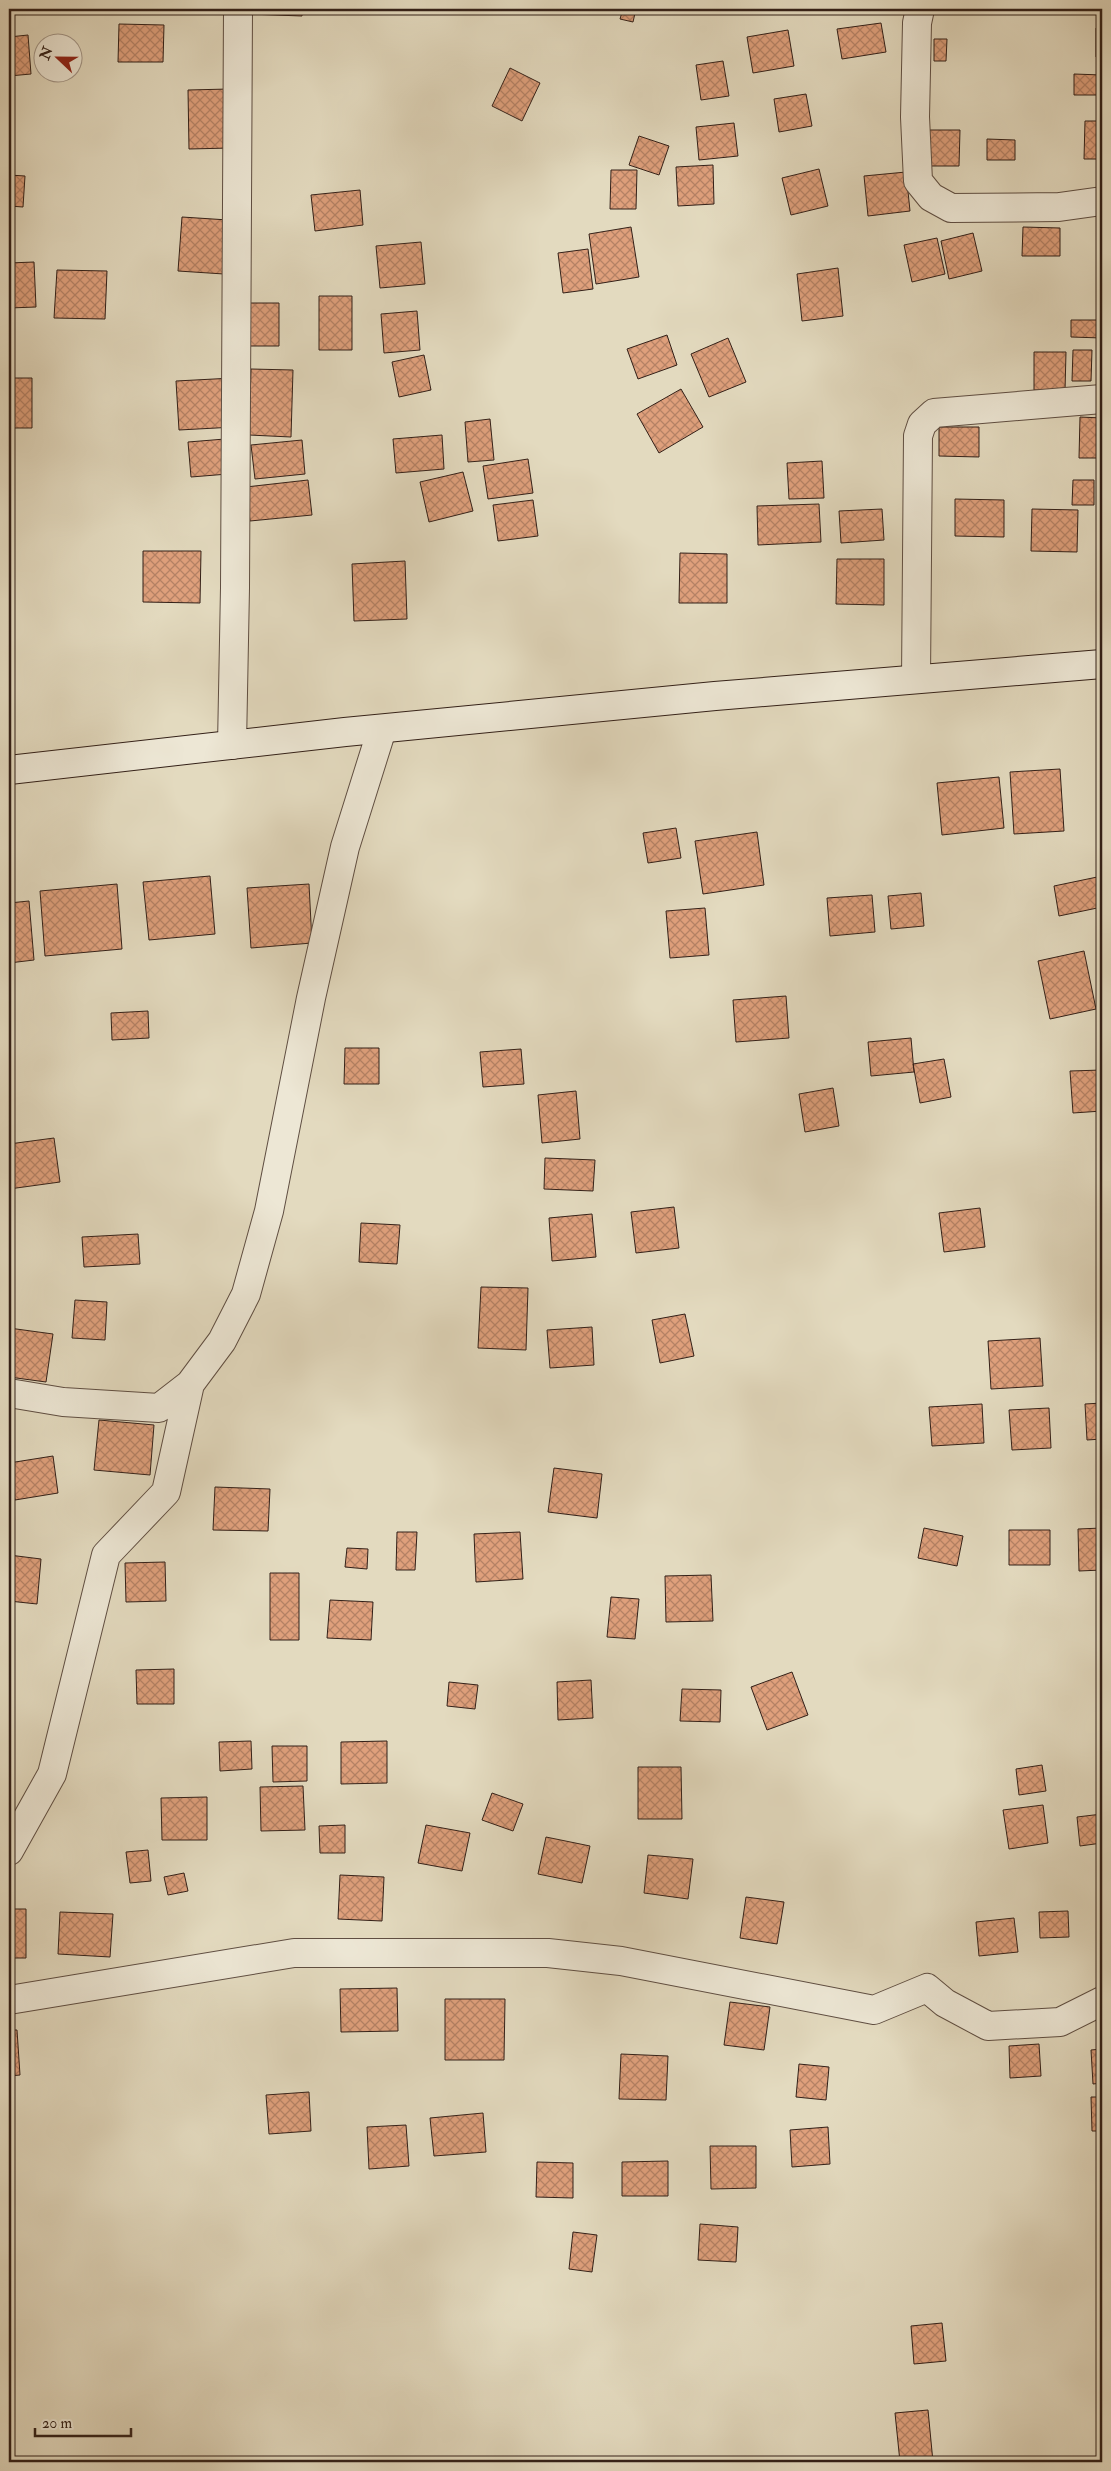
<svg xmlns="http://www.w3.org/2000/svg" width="1111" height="2471" font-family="'IM FELL Double Pica',serif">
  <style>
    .building { fill: url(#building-cross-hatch); stroke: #332018 }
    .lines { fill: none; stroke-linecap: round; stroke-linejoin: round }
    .minor-casing { stroke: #5f4e42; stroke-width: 30 }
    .secondary-casing { stroke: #332018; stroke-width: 30 }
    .minor { stroke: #ede7d5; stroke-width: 28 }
    .secondary { stroke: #ede7d5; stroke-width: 28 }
  </style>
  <defs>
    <pattern id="building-cross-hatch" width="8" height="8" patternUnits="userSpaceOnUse" patternTransform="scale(1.25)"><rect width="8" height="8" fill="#dfa07c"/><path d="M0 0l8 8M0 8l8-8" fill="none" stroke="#b58265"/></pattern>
  </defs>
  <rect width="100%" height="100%" fill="#e3dabf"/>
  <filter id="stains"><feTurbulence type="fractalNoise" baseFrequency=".004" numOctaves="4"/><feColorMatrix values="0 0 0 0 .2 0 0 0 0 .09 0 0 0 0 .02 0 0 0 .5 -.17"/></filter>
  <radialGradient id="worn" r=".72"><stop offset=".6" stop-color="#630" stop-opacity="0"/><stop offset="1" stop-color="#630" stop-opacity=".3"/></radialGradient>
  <path class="building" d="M 248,9 L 302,9 L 302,16 L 248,14 Z
    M 623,9 L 636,9 L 633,22 L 620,19 Z
    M 881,23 L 886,52 L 842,59 L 837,29 Z
    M 119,24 L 164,25 L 163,62 L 118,62 Z
    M 1096,28 L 1102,29 L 1102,57 L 1096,57 Z
    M 788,30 L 794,66 L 753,73 L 747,37 Z
    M 28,35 L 31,74 L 9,76 L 9,37 Z
    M 934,39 L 947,39 L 946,61 L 934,61 Z
    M 723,61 L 729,96 L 701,100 L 696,65 Z
    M 510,68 L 540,83 L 522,121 L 492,106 Z
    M 1074,74 L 1102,75 L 1102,95 L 1074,95 Z
    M 229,89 L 230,148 L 189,149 L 188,90 Z
    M 806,94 L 812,126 L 779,132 L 774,99 Z
    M 1085,121 L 1102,121 L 1102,159 L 1084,159 Z
    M 734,123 L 738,156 L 699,160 L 696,127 Z
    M 929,130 L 960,130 L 959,166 L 928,166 Z
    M 639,136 L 669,146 L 659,175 L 629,165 Z
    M 987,139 L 1015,140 L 1015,160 L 987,160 Z
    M 713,165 L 714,204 L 678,206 L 676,167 Z
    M 819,169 L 828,206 L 791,215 L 782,178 Z
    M 611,170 L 637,170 L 636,209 L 610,209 Z
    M 906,172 L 910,211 L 868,216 L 864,176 Z
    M 9,175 L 25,176 L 23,207 L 9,206 Z
    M 360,190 L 363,225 L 315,231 L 311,195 Z
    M 182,217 L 228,220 L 224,274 L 178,271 Z
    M 631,227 L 639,277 L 596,284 L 589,234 Z
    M 1023,227 L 1060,228 L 1060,256 L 1022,256 Z
    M 973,233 L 982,271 L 949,279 L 941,241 Z
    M 937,238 L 945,274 L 912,282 L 904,245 Z
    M 421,242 L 425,284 L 380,288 L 376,246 Z
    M 588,249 L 593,289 L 563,293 L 558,253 Z
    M 34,262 L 36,307 L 9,308 L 9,263 Z
    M 838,268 L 843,316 L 802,321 L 797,274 Z
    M 57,270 L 107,271 L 105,319 L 54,318 Z
    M 319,296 L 352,296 L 352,350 L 319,350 Z
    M 247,303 L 279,303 L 279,346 L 247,346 Z
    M 417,311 L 420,350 L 384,353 L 381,314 Z
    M 1071,320 L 1102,320 L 1102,338 L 1071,337 Z
    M 667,335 L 677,365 L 638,379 L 627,349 Z
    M 728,338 L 746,382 L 709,397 L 691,354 Z
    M 1073,350 L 1092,350 L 1091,381 L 1072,381 Z
    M 1034,352 L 1066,352 L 1065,391 L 1034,390 Z
    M 424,355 L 431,390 L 399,397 L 392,362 Z
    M 251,369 L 293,370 L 291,437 L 249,435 Z
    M 9,378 L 32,378 L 32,428 L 9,428 Z
    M 233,378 L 235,427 L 179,430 L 176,381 Z
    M 681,389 L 703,427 L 659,453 L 637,414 Z
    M 1080,417 L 1102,418 L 1102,458 L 1079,458 Z
    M 490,419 L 494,460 L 468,462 L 465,422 Z
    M 939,427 L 979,427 L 979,457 L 939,456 Z
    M 442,435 L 444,469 L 396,473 L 393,439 Z
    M 225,439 L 228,474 L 191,477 L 188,442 Z
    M 302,440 L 305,474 L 255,479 L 251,445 Z
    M 528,459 L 533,493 L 488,499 L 483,466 Z
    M 822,461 L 824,498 L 789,499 L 787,463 Z
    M 463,472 L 473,511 L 429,522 L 420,482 Z
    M 308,480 L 312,515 L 250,521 L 246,487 Z
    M 1073,480 L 1094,480 L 1094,505 L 1072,505 Z
    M 955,499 L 1004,500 L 1004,537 L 955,536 Z
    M 533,500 L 538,536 L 498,541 L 493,505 Z
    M 819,504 L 821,542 L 758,545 L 757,506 Z
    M 882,509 L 884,540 L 841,543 L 839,511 Z
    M 1032,509 L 1078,510 L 1077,552 L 1031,551 Z
    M 143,551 L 201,551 L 200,603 L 143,602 Z
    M 680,553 L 727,554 L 727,603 L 679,603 Z
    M 837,559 L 884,559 L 884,605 L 836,604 Z
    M 405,561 L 407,619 L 354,621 L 352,564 Z
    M 1060,769 L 1064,831 L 1014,834 L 1010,772 Z
    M 999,777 L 1004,828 L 942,835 L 937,783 Z
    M 676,828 L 681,858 L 648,863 L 643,833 Z
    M 757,832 L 764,885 L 703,894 L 695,841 Z
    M 210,876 L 215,934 L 149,940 L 143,882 Z
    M 1102,876 L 1102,907 L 1059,916 L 1054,886 Z
    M 117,884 L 122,949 L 45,956 L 40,891 Z
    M 309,884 L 312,943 L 251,948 L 247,888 Z
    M 921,893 L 924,926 L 891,929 L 888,896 Z
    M 872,895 L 875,932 L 830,936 L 827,898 Z
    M 29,901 L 34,960 L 9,963 L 9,903 Z
    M 705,908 L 709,955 L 670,958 L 666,911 Z
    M 1084,951 L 1096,1009 L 1050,1019 L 1038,961 Z
    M 786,996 L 789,1038 L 736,1042 L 733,1000 Z
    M 148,1011 L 149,1038 L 112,1040 L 111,1013 Z
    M 911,1038 L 914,1072 L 871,1076 L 868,1042 Z
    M 345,1048 L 379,1048 L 379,1084 L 344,1084 Z
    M 521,1049 L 524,1084 L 483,1087 L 480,1052 Z
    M 944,1059 L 951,1097 L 920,1103 L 913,1064 Z
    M 1102,1070 L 1102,1111 L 1073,1113 L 1070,1071 Z
    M 833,1088 L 839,1126 L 805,1132 L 799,1094 Z
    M 576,1091 L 580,1139 L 542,1143 L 538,1095 Z
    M 54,1138 L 60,1182 L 9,1189 L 9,1144 Z
    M 545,1158 L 595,1160 L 593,1191 L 544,1189 Z
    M 674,1207 L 679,1248 L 636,1253 L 631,1212 Z
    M 980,1208 L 985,1247 L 944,1252 L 939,1213 Z
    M 592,1214 L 596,1257 L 552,1261 L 549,1218 Z
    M 361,1223 L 400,1225 L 397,1264 L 359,1262 Z
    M 138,1234 L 140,1264 L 84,1267 L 82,1237 Z
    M 481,1287 L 528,1288 L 526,1350 L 478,1348 Z
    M 75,1300 L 107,1302 L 105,1340 L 72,1338 Z
    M 685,1314 L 694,1356 L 660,1363 L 652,1320 Z
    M 592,1327 L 594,1365 L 550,1368 L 547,1330 Z
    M 9,1328 L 53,1334 L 46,1382 L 9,1377 Z
    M 1040,1338 L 1043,1386 L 991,1389 L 988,1341 Z
    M 1102,1403 L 1102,1439 L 1087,1440 L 1085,1404 Z
    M 982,1404 L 984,1443 L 932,1446 L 929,1407 Z
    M 1049,1408 L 1051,1448 L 1012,1450 L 1009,1410 Z
    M 99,1420 L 154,1425 L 150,1475 L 94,1470 Z
    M 53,1456 L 58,1493 L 15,1500 L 9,1463 Z
    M 554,1468 L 602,1474 L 597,1518 L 548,1512 Z
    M 215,1487 L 270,1489 L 268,1531 L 213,1530 Z
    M 924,1528 L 963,1536 L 957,1566 L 918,1558 Z
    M 1102,1528 L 1102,1570 L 1079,1571 L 1078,1529 Z
    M 1009,1530 L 1050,1530 L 1050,1565 L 1009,1565 Z
    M 397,1532 L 417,1532 L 415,1570 L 396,1570 Z
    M 520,1532 L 523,1579 L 476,1582 L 474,1534 Z
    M 347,1548 L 368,1549 L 367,1569 L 345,1567 Z
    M 9,1555 L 41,1559 L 37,1604 L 9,1601 Z
    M 165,1562 L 166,1601 L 126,1602 L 125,1563 Z
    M 270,1573 L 299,1573 L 299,1640 L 270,1640 Z
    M 711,1575 L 713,1621 L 666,1622 L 665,1576 Z
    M 611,1597 L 639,1599 L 635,1639 L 607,1637 Z
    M 330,1600 L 373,1602 L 371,1640 L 327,1638 Z
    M 174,1669 L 174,1704 L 137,1704 L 136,1670 Z
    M 792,1672 L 808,1715 L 767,1730 L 751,1687 Z
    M 591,1680 L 593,1718 L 558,1720 L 557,1682 Z
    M 449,1682 L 478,1685 L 475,1709 L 447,1706 Z
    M 682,1689 L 721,1690 L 720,1722 L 680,1721 Z
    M 251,1741 L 252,1769 L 220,1771 L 219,1742 Z
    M 387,1741 L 387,1783 L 341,1784 L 341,1742 Z
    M 272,1746 L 307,1746 L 307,1781 L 273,1782 Z
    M 1042,1765 L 1046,1791 L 1019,1795 L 1016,1769 Z
    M 638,1767 L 681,1767 L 682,1819 L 638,1819 Z
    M 303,1786 L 305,1830 L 261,1831 L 260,1787 Z
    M 492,1793 L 523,1804 L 513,1831 L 482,1820 Z
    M 207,1797 L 207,1840 L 162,1840 L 161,1798 Z
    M 1043,1805 L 1048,1843 L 1009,1849 L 1003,1810 Z
    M 1102,1814 L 1102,1843 L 1080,1846 L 1077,1817 Z
    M 345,1825 L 345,1853 L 320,1853 L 319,1826 Z
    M 426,1825 L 470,1833 L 462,1871 L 418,1863 Z
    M 546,1837 L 590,1846 L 582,1883 L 538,1874 Z
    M 148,1850 L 151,1881 L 130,1883 L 126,1852 Z
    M 648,1855 L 693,1859 L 688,1899 L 644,1893 Z
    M 184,1873 L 188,1891 L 168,1895 L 164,1877 Z
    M 340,1875 L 384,1877 L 382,1921 L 338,1919 Z
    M 746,1897 L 784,1902 L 777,1944 L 740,1938 Z
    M 9,1909 L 26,1909 L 26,1958 L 9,1958 Z
    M 1068,1911 L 1069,1937 L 1040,1938 L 1039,1912 Z
    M 60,1912 L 113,1914 L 110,1957 L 58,1954 Z
    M 1014,1918 L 1018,1952 L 979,1956 L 976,1922 Z
    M 397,1988 L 398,2031 L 341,2032 L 340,1989 Z
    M 445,1999 L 505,1999 L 504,2060 L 445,2060 Z
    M 730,2002 L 770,2007 L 764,2050 L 724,2045 Z
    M 9,2030 L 17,2030 L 20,2075 L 9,2076 Z
    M 1039,2044 L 1041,2076 L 1010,2078 L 1009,2046 Z
    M 1102,2049 L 1102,2083 L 1093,2084 L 1091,2050 Z
    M 621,2054 L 668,2056 L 666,2100 L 619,2099 Z
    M 799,2064 L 829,2067 L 826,2100 L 796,2097 Z
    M 309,2092 L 311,2131 L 269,2134 L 266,2095 Z
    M 1091,2097 L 1102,2097 L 1102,2131 L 1092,2131 Z
    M 483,2113 L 486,2152 L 434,2156 L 430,2118 Z
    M 406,2125 L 409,2166 L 369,2169 L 367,2127 Z
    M 828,2127 L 830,2164 L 792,2167 L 790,2130 Z
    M 710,2146 L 756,2146 L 756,2188 L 711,2189 Z
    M 668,2161 L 668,2196 L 622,2196 L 622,2162 Z
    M 537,2162 L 573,2163 L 573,2198 L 536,2197 Z
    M 700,2224 L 738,2227 L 736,2262 L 698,2260 Z
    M 573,2232 L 597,2235 L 592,2272 L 569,2269 Z
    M 942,2323 L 946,2361 L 914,2364 L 911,2326 Z
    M 928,2410 L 933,2462 L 900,2462 L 895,2413 Z
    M 450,2457 L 451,2462 L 418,2462 Z"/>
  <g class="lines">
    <g class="minor-casing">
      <path id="minor" d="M 920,9 L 917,23 L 915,117 L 918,181 L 931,197 L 951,208 L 1059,207 L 1102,201
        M 916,679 L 918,436 L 922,424 L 934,413 L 1102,399
        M 232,745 L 235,588 L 238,9
        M 9,1393 L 63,1402 L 159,1408 L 190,1384 L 222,1341 L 246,1294 L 269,1211 L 311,998 L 345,847 L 382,729
        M 9,1851 L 52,1774 L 106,1555 L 166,1492 L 190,1384
        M 9,2000 L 294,1953 L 548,1953 L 621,1961 L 874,2010 L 927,1988 L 945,2003 L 988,2026 L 1060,2022 L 1102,2001"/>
    </g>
    <g class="secondary-casing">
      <path id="secondary" d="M 9,770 L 345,732 L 715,696 L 1102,664"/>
    </g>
    <use href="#minor" class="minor"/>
    <use href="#secondary" class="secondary"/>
  </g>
  <rect width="1111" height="2471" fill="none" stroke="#e3dabf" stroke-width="30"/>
  <rect x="10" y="10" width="1091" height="2451" fill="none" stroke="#332018" stroke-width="2.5"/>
  <rect x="15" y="15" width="1081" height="2441" fill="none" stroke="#332018"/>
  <g transform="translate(58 58) rotate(292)"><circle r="24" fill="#ede7d5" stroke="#a39789"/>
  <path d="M0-4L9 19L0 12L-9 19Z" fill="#8f2418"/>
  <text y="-8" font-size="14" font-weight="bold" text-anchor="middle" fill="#332018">N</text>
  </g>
  <path d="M35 2428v8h96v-8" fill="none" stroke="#332018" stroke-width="2.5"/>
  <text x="42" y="2428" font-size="15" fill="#332018" stroke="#ede7d5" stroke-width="4" paint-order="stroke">20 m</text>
  <rect width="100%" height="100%" filter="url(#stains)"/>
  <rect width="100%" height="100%" fill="url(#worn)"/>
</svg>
